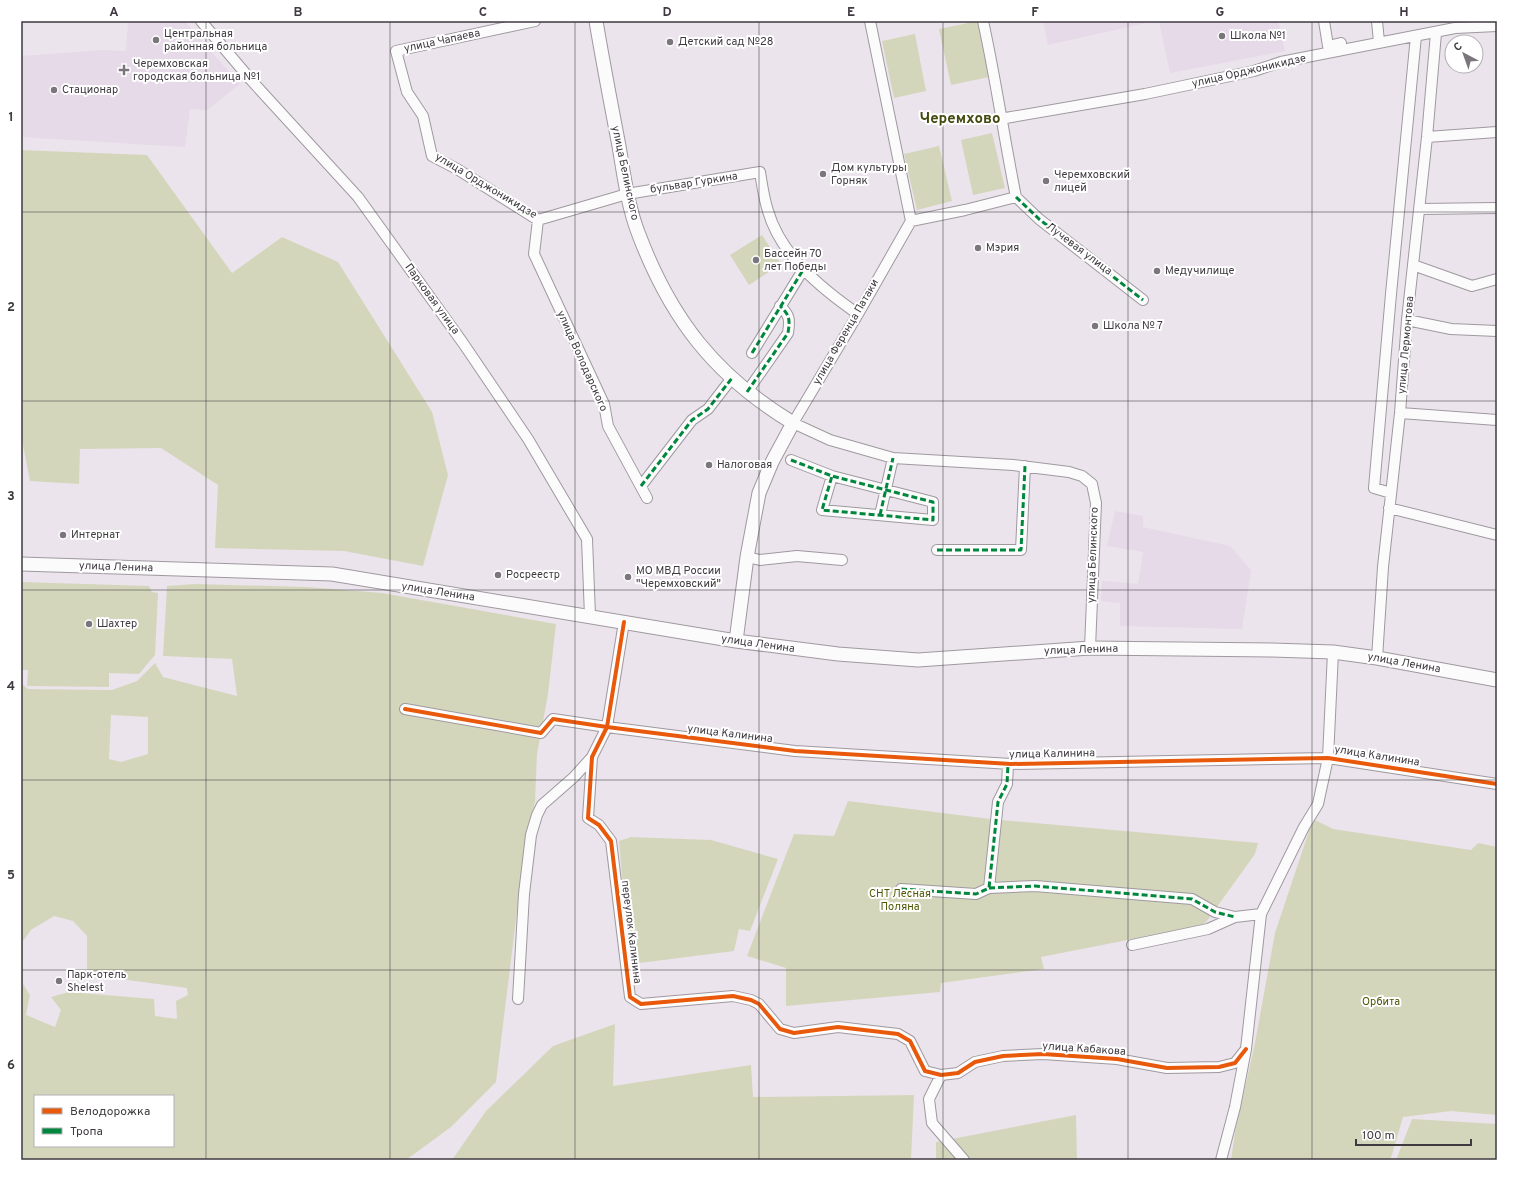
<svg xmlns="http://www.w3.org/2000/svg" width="1518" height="1181" font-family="Overpass,sans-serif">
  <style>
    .built { fill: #e6d9e8 }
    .green { fill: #d4d6bc; fill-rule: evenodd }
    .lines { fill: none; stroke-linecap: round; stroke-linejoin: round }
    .minor-casing { stroke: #9f999f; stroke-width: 12 }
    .major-casing { stroke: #9f999f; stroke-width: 15 }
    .minor { stroke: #fcfbfc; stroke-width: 10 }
    .major { stroke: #fcfbfc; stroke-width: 13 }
    .quiet { stroke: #00873e; stroke-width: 3; stroke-dasharray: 6 3; stroke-linecap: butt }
    .cycleway-casing { stroke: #fff; stroke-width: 6 }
    .cycleway { stroke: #e8590c; stroke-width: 4 }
    .grid { fill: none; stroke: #3f3a40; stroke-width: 1; stroke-opacity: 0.55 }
    .poi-dot { fill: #7b767c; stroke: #fff; stroke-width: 1.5 }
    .labels { text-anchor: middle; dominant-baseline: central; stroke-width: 4; stroke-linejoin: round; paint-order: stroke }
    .poi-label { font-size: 11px; fill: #3f3a40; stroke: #fff; text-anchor: start }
    .street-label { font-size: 11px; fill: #3f3a40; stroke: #fff }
    .park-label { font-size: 11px; fill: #505804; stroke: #fff }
    .district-label { font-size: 15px; font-weight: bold; fill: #444b10; stroke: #fff }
    .neatline { fill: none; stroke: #3f3a40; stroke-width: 1.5 }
    .grid-label { font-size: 13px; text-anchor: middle; font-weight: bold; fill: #3f3a40 }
  </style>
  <rect width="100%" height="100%" fill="#ebe4ec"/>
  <path class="built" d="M 128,21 L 184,21 L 240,84 L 207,110 L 190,109 L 185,147 L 21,137 L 21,56 L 103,50 L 126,51 Z
    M 1043,21 L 1155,21 L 1048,45 Z
    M 1159,21 L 1278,21 L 1285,51 L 1170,73 Z
    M 1115,511 L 1143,516 L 1143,527 L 1230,546 L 1251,570 L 1242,629 L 1120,626 L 1120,603 L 1101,601 L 1102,581 L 1138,584 L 1143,552 L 1107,546 Z"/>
  <path class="green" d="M 978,21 L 989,77 L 951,85 L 939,29 Z
    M 915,34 L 926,91 L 894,98 L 882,41 Z
    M 992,133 L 1005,188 L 973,195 L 961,140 Z
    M 939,146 L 952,201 L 917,210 L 904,154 Z
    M 21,150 L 147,155 L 232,273 L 282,237 L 338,262 L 432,412 L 448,475 L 423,566 L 344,551 L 215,548 L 218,485 L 161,448 L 80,449 L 79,484 L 30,481 L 21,435 Z
    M 762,235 L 781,264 L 749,285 L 730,255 Z
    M 21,582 L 149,586 L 152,592 L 158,593 L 155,655 L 139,674 L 109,673 L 109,687 L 27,686 L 28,670 L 21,670 Z
    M 195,584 L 307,587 L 382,593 L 556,624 L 548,694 L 537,754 L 535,802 L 526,838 L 496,1082 L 451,1127 L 406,1160 L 21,1160 L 21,683 L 28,689 L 112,690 L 137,681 L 155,663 L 163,677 L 237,696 L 232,659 L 163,656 L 167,586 ZM 111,715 L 148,717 L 148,754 L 121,762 L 109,759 ZM 54,916 L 73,921 L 87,936 L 87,972 L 113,978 L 187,988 L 188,995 L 176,1001 L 177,1019 L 155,1016 L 154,999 L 69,992 L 51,997 L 61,1010 L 55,1027 L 26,1015 L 30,995 L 23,984 L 23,941 L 31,930 ZM 35,1096 L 173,1096 L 173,1146 L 35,1146 Z
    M 848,801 L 990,819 L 1258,843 L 1255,854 L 1204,925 L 1041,957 L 1044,969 L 941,983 L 940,992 L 786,1006 L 786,968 L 747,956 L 794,834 L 834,836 Z
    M 1313,819 L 1333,829 L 1471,850 L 1478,843 L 1497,847 L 1497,1115 L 1451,1111 L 1403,1117 L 1391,1158 L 1388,1160 L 1231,1160 L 1235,1132 L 1255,1043 L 1275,933 Z
    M 631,837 L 711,840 L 778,859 L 750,931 L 739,929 L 734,951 L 632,964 L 628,945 L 619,841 Z
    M 615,1024 L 613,1086 L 751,1065 L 753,1097 L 914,1095 L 911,1160 L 452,1160 L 486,1111 L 553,1046 Z
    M 1076,1115 L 1077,1160 L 936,1160 L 936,1142 Z
    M 1412,1119 L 1497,1124 L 1497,1160 L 1396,1160 Z"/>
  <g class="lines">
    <g class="minor-casing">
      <path id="minor" d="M 201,21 L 251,80 L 358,197 L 463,343 L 528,439 L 587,539 L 590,616
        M 535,21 L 396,51 L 407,92 L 423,116 L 432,156 L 457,169 L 538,220 L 627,194 L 760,172 C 762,185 764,199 768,211 C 781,256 822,289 858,314
        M 870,21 L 911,221 L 858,314 L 793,423 L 830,440 L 893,458 L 1013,465 L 1069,472 L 1082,476 L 1092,484 L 1096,503 L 1090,648
        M 983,21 C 996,80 1004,138 1016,197
        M 1324,21 L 1328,46 L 1341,43
        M 1377,21 L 1379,42
        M 1000,119 L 1145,94 L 1254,71 L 1281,62 L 1455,28 L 1497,26
        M 1427,137 L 1497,132
        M 1016,197 L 1039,219 L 1143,300
        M 1420,209 L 1497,208
        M 538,220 L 534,254 L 604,404 L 608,426 L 647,498
        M 911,221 L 965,210 L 1016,197
        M 1413,265 L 1472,286 L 1497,279
        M 1407,320 L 1451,329 L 1497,331
        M 752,353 L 803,270
        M 747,392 L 788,333 C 790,320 790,315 780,306
        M 1400,413 L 1497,420
        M 791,460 L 832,476 L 933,502 L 933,520 L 822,510 L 832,476
        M 641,486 L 692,420 L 708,409 L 732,378
        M 1391,493 L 1374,488 L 1391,294 L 1416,36
        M 1389,508 L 1497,535
        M 880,515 L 893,458
        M 937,550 L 1021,550 L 1025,466
        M 747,557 L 760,560 L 797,556 L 842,560
        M 624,622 L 607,727 L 592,757 L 588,818 L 599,825 L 611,841 L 630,997 L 641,1004 L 733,996 L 751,1000 L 759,1004 L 780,1029 L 794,1033 L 838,1027 L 898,1034 L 910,1041 L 925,1071 L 941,1075 L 958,1073 L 975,1062 L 1003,1056 L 1043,1054 L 1117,1059 L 1167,1068 L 1219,1067 L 1235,1063 L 1246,1049
        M 1377,658 L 1383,567 L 1400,413 L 1407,320 L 1427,137 L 1436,33
        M 405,709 L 541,733 L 553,719 L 607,727 L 795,751 L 1011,764 L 1328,758 L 1497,784
        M 989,888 L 1035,886 L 1192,899 L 1215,912 L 1235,917
        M 901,889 L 976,894 L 989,888 L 998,802 L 1007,784 L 1008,764
        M 1132,945 L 1208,929 L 1235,917 L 1261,914
        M 518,999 L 524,894 L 531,835 L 537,815 L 542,805 L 574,777 L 592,757
        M 941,1075 L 929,1099 L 932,1123 L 964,1160
        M 1221,1160 L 1235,1107 L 1246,1049 L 1261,914 L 1304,827 L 1318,804 L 1328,758 L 1333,652"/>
    </g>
    <g class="major-casing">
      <path id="major" d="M 596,21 C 603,63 611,104 619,146 C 624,176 628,207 639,235 C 671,319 715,376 793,423 L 772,462 L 759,493 L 747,557 L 736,641
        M 21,564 L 332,574 L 736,641 L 838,654 L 918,660 L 1090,648 L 1272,650 L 1333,652 L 1377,658 L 1497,680"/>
    </g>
    <use href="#minor" class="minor"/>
    <use href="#major" class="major"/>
    <path class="quiet" d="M 1016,197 L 1039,219 L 1143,300
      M 752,353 L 803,270
      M 747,392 L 788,333 C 790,320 790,315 780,306
      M 791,460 L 832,476 L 933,502 L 933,520 L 822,510 L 832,476
      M 641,486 L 692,420 L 708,409 L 732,378
      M 880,515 L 893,458
      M 937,550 L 1021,550 L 1025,466
      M 989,888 L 1035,886 L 1192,899 L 1215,912 L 1235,917
      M 901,889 L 976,894 L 989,888 L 998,802 L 1007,784 L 1008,764"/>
    <g class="cycleway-casing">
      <path id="cycleway" d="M 624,622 L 607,727 L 592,757 L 588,818 L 599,825 L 611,841 L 630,997 L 641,1004 L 733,996 L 751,1000 L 759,1004 L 780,1029 L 794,1033 L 838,1027 L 898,1034 L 910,1041 L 925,1071 L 941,1075 L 958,1073 L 975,1062 L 1003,1056 L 1043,1054 L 1117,1059 L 1167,1068 L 1219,1067 L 1235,1063 L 1246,1049
        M 405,709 L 541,733 L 553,719 L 607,727 L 795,751 L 1011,764 L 1328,758 L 1497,784"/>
    </g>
    <use href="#cycleway" class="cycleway"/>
  </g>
  <path class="grid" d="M 206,21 L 206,1160M 390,21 L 390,1160M 575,21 L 575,1160M 759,21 L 759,1160M 943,21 L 943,1160M 1128,21 L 1128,1160M 1312,21 L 1312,1160M 21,212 L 1497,212M 21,401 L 1497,401M 21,590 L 1497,590M 21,780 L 1497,780M 21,970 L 1497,970"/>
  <g class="poi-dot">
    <circle cx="1222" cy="36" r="4"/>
    <circle cx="156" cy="40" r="4"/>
    <circle cx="670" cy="42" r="4"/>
    <path d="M122 64h4v4h4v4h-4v4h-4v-4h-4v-4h4z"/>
    <circle cx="54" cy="90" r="4"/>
    <circle cx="823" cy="174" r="4"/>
    <circle cx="1046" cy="181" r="4"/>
    <circle cx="978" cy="248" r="4"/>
    <circle cx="756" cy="260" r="4"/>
    <circle cx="1157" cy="271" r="4"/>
    <circle cx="1095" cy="326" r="4"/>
    <circle cx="709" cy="465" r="4"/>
    <circle cx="63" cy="535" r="4"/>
    <circle cx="498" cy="575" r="4"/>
    <circle cx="628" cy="577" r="4"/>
    <circle cx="89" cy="624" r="4"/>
    <circle cx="59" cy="981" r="4"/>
  </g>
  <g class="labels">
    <g class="poi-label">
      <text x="164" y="34">Центральная<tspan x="164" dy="13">районная больница</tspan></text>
      <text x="1230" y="36">Школа №1</text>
      <text x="678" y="42">Детский сад №28</text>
      <text x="133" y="64">Черемховская<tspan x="133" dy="13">городская больница №1</tspan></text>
      <text x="62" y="90">Стационар</text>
      <text x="831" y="168">Дом культуры<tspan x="831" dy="13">Горняк</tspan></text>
      <text x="1054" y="175">Черемховский<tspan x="1054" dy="13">лицей</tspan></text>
      <text x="986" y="248">Мэрия</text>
      <text x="764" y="254">Бассейн 70<tspan x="764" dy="13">лет Победы</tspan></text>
      <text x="1165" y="271">Медучилище</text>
      <text x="1103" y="326">Школа № 7</text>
      <text x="717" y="465">Налоговая</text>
      <text x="71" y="535">Интернат</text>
      <text x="636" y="571">МО МВД России<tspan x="636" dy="13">"Черемховский"</tspan></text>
      <text x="506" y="575">Росреестр</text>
      <text x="97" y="624">Шахтер</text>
      <text x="67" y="975">Парк-отель<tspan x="67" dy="13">Shelest</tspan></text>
    </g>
    <g class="street-label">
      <text transform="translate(442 41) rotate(-12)">улица Чапаева</text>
      <text transform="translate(1249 71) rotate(-13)">улица Орджоникидзе</text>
      <text transform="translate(625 173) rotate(78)">улица Белинского</text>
      <text transform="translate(694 183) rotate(-9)">бульвар Гуркина</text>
      <text transform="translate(486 186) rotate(31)">улица Орджоникидзе</text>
      <text transform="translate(1079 249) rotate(37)">Лучевая улица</text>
      <text transform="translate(432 299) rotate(54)">Парковая улица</text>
      <text transform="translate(846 332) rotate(-60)">улица Ференца Патаки</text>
      <text transform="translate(1406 345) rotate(-85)">улица Лермонтова</text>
      <text transform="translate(582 361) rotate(66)">улица Володарского</text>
      <text transform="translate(1093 555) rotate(-88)">улица Белинского</text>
      <text transform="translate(116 567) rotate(2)">улица Ленина</text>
      <text transform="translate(438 592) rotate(9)">улица Ленина</text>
      <text transform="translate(758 644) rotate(8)">улица Ленина</text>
      <text transform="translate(1081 650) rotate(-2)">улица Ленина</text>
      <text transform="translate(1404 663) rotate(10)">улица Ленина</text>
      <text transform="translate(730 734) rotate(7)">улица Калинина</text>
      <text transform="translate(1052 754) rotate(-1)">улица Калинина</text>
      <text transform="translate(1377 756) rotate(9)">улица Калинина</text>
      <text transform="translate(631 932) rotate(83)">переулок Калинина</text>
      <text transform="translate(1084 1049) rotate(4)">улица Кабакова</text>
    </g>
    <g class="park-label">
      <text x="900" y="894">СНТ Лесная<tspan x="900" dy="13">Поляна</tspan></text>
      <text x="1381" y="1002">Орбита</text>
    </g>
    <g class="district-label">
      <text x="960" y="119">Черемхово</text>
    </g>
  </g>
  <rect width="1518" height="1181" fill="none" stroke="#ffffff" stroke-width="44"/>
  <rect x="34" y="1095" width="140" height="52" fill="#ffffff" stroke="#b2b0b3"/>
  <rect x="42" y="1108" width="20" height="6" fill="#e8590c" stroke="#b2b0b3"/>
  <text x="70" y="1115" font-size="12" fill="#3f3a40">Велодорожка</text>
  <rect x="42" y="1128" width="20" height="6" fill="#00873e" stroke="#b2b0b3"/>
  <text x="70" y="1135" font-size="12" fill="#3f3a40">Тропа</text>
  <g transform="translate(1464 54) rotate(319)"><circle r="19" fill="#ffffff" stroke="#b2b0b3"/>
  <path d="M0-3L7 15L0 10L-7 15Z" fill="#7b767c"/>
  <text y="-6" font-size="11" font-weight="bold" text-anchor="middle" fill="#3f3a40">С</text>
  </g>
  <path d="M1356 1139v6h115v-6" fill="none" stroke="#3f3a40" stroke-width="2"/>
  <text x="1362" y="1139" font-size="12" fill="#3f3a40" stroke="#ffffff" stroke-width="3" paint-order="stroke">100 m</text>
  <rect x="22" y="22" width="1474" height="1137" class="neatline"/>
  <g class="grid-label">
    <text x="114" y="16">A</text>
    <text x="298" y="16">B</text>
    <text x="483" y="16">C</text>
    <text x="667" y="16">D</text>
    <text x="851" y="16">E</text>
    <text x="1035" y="16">F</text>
    <text x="1220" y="16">G</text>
    <text x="1404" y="16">H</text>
    <text x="11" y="121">1</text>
    <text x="11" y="311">2</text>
    <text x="11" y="500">3</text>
    <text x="11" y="690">4</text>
    <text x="11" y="879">5</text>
    <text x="11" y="1069">6</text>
  </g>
</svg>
